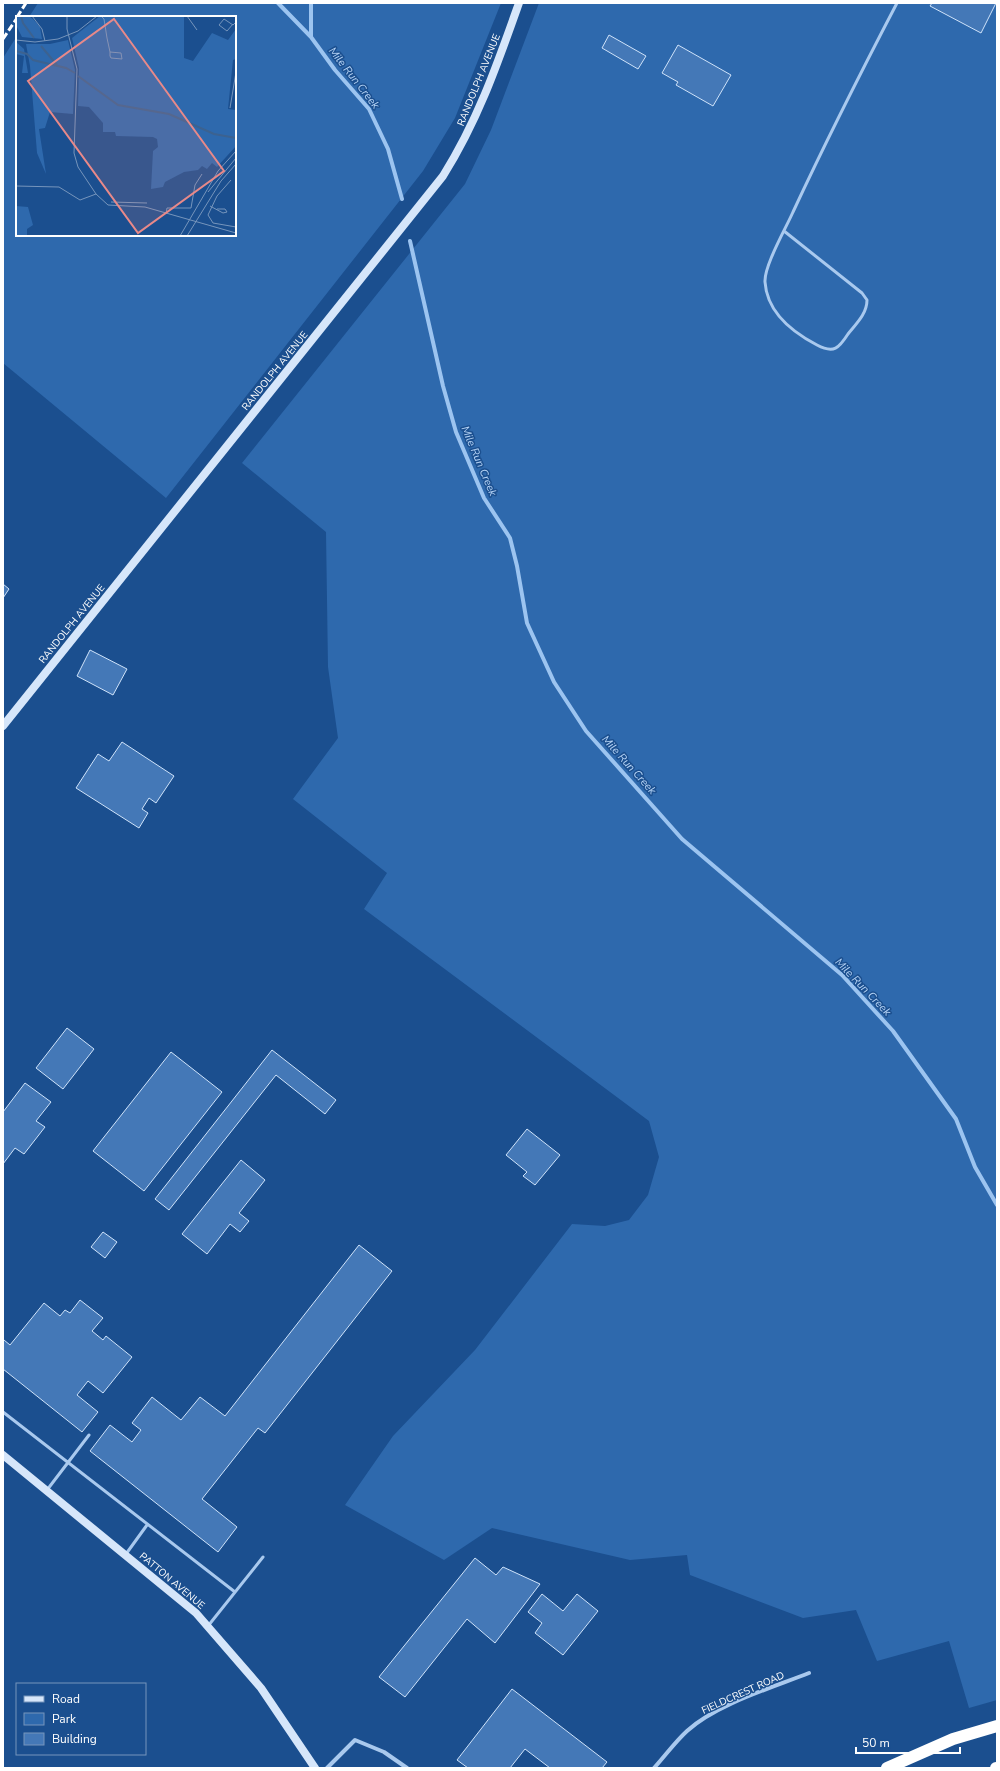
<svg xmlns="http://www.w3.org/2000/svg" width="1000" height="1771" font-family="'Nunito Sans',sans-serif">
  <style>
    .green { fill: #2e69ad }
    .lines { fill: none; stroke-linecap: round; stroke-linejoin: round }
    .stream { stroke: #9cc4f0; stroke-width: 4 }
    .building { fill: #4478b7; stroke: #cfe3fa }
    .lane { stroke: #a9c9ee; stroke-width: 3 }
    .street { stroke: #a9c9ee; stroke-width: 4 }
    .secondary { stroke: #d6e6fa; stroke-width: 8 }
    .highway { stroke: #fff; stroke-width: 12 }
    .rail { stroke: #fff; stroke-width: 3; stroke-dasharray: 7 3; stroke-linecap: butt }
    .labels { text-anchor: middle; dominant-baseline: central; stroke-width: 3; stroke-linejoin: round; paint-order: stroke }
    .street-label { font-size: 10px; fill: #fff; stroke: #1b4f8f }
    .water-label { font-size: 11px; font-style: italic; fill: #b5d3f5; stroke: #1b4f8f }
    .inset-river { fill: none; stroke: #3c6290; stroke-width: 2 }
    .inset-road { fill: none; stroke: #7695bc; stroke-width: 1 }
    .view { fill: #e88989; fill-opacity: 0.15; stroke: #e88989; stroke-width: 2 }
    .inset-edge { fill: none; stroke: #fff; stroke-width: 2 }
  </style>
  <rect width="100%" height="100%" fill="#1b4f8f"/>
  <path class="green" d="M 38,3 L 501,3 L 455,118 L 423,171 L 166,498 L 3,363 L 3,58 L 17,36 L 17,235 L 235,235 L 235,17 L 29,17 Z
    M 539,3 L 997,3 L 997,1700 L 969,1708 L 949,1641 L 877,1661 L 856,1610 L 803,1618 L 690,1575 L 687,1555 L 630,1560 L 492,1528 L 444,1560 L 345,1505 L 393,1436 L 475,1350 L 572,1224 L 605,1226 L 629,1220 L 648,1195 L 659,1157 L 649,1121 L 364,909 L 387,873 L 293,799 L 338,738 L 328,667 L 326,532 L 242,463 L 465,184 L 491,130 Z"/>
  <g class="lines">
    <path class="stream" d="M 278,3 L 311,37 L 335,70 L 369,109 L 388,149 L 402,199
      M 311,37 L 311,3
      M 410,241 L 443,386 L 456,432 L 484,498 L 510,538 L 517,566 L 527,623 L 554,682 L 586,731 L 682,839 L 842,975 L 893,1031 L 956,1119 L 975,1167 L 997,1205"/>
  </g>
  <path class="building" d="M 932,3 L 996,3 L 981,33 L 930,6 Z
    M 609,35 L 646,56 L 638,69 L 602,48 Z
    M 678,45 L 731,75 L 713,106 L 676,85 L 678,82 L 662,73 Z
    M 3,584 L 9,589 L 3,598 Z
    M 90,650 L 127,669 L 113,695 L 77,676 Z
    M 122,742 L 174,776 L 156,803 L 149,798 L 142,809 L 148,813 L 139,828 L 76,788 L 98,754 L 109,761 Z
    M 67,1028 L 94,1049 L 63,1089 L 36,1068 Z
    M 272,1050 L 336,1100 L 325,1114 L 276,1075 L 169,1210 L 155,1199 Z
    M 171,1052 L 222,1092 L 144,1191 L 93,1151 Z
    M 25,1083 L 51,1102 L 36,1121 L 45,1127 L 24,1154 L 15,1148 L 3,1164 L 3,1112 Z
    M 527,1129 L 560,1155 L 535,1185 L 523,1176 L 527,1172 L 506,1155 Z
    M 241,1160 L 265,1180 L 239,1213 L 249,1221 L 240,1232 L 230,1224 L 207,1254 L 182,1234 Z
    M 103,1232 L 117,1242 L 105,1258 L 91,1247 Z
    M 359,1245 L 392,1271 L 265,1433 L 258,1428 L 202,1499 L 237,1527 L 218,1552 L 90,1451 L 110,1425 L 132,1442 L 141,1430 L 132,1423 L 152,1397 L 181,1420 L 200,1397 L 225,1416 Z
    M 80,1300 L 103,1318 L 92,1331 L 103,1340 L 106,1336 L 132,1357 L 103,1393 L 88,1381 L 77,1395 L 98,1412 L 82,1432 L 3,1369 L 3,1341 L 4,1340 L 10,1345 L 44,1303 L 60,1316 L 65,1310 L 70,1313 Z
    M 475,1558 L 496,1575 L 503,1567 L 540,1584 L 495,1643 L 467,1619 L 405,1697 L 379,1677 Z
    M 542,1594 L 563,1611 L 577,1594 L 598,1611 L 563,1655 L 535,1633 L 542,1623 L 528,1612 Z
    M 512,1689 L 607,1762 L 602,1768 L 550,1768 L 525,1749 L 510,1768 L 468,1768 L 457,1760 Z"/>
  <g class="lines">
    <path class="lane" d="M 784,231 L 862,293 L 867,300 C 867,314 856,324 848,334 C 839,348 834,354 817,345 C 792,332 767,312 765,282 C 764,266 786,228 793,212 C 826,141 861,72 897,3
      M 3,1412 L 235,1592
      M 47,1490 L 89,1435
      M 126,1554 L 147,1525
      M 208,1626 L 263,1557"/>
    <path class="street" d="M 327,1768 L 355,1740 L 384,1752 L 407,1768
      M 654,1768 C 665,1756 675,1742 687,1731 C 717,1704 771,1688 809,1673"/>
    <path class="secondary" d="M 3,726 L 443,176 C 478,120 497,65 519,3
      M 3,1455 L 196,1613 L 261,1688 L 315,1768"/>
    <path class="highway" d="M 887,1768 L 953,1739 L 997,1726
      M 996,1768 L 997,1768"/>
    <path class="rail" d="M 17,17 L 26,3
      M 3,39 L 17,18"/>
  </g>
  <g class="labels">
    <g class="street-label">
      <text transform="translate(479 80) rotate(-68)">RANDOLPH AVENUE</text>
      <text transform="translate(275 371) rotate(-51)">RANDOLPH AVENUE</text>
      <text transform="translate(72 624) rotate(-51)">RANDOLPH AVENUE</text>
      <text transform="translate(172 1581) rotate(40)">PATTON AVENUE</text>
      <text transform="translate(743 1693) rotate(-24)">FIELDCREST ROAD</text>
    </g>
    <g class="water-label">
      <text transform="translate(354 78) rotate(52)">Mile Run Creek</text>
      <text transform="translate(479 461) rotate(67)">Mile Run Creek</text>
      <text transform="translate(629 765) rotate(48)">Mile Run Creek</text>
      <text transform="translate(863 987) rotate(46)">Mile Run Creek</text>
    </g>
  </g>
  <g transform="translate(16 16)">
    <rect width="220" height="220" fill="#1b4f8f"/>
    <path d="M 0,0 L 13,0 L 18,4 L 24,11 L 26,23 L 6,21 L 0,9 ZM 84,0 L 168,0 L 168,42 L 177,45 L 196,17 L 212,24 L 220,13 L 220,43 L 217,44 L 212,93 L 220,94 L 220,130 L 201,151 L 196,147 L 191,153 L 186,150 L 182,154 L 168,156 L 149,166 L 147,171 L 135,173 L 137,135 L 142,131 L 141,123 L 137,121 L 100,120 L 99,116 L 87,116 L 87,107 L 73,91 L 62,90 L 63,52 L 56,22 ZM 52,24 L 59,54 L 57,98 L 34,96 L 29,112 L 23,113 L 30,158 L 21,137 L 14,50 L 10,28 L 34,28 ZM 0,26 L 8,33 L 12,57 L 6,57 L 8,40 L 0,38 ZM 0,190 L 12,191 L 17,209 L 11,213 L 11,220 L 0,220 Z" fill="#2e69ad"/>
    <path class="inset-river" d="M 5,0 L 7,7 L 18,22M 25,30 L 41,49M 0,35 L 11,38 L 17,44 L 50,52 L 59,57M 62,60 L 102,89 L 153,98 L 198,118 L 220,122"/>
    <path class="inset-road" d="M 16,0 L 26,13 L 29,25M 51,0 L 51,13 L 61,53 L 58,137 L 62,151 L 80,178 L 92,189 L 129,191 L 220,217M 85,0 L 88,3 L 91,22 L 94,36 L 94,40 L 95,42 L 106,43 L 105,37 L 94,36M 171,0 L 181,14M 217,8 L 211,15 L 203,9 L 208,3 L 217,9 L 220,6M 0,24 L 19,26 L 42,23 L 62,15 L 81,0M 214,92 L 220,56M 215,164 L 201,180 L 192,199 L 197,207 L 220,211M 0,170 L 43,171 L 64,184 L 80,178M 192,176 L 220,142M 95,186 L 131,187M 194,190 L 207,197 L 211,196 L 209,193 L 201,193M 150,198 L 151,192 L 175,192 L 179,169 L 186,158M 164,220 L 202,155 L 220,135M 171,220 L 205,165 L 220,148M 179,220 L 197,220"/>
    <path class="view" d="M 98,3 L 208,155 L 122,217 L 12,65 Z"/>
    <rect width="220" height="220" class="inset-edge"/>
  </g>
  <rect width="1000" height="1771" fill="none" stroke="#ffffff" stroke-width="8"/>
  <rect x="16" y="1683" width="130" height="72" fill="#1b4f8f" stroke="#7695bc"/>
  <rect x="24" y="1696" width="20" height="6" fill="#d6e6fa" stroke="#7695bc"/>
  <text x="52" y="1703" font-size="12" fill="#ffffff">Road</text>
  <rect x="24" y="1713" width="20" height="12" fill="#2e69ad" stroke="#7695bc"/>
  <text x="52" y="1723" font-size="12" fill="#ffffff">Park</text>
  <rect x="24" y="1733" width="20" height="12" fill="#4478b7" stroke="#7695bc"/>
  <text x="52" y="1743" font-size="12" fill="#ffffff">Building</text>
  <path d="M856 1747v6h104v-6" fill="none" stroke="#ffffff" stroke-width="2"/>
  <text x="862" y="1747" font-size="12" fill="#ffffff" stroke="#1b4f8f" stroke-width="3" paint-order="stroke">50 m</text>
</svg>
